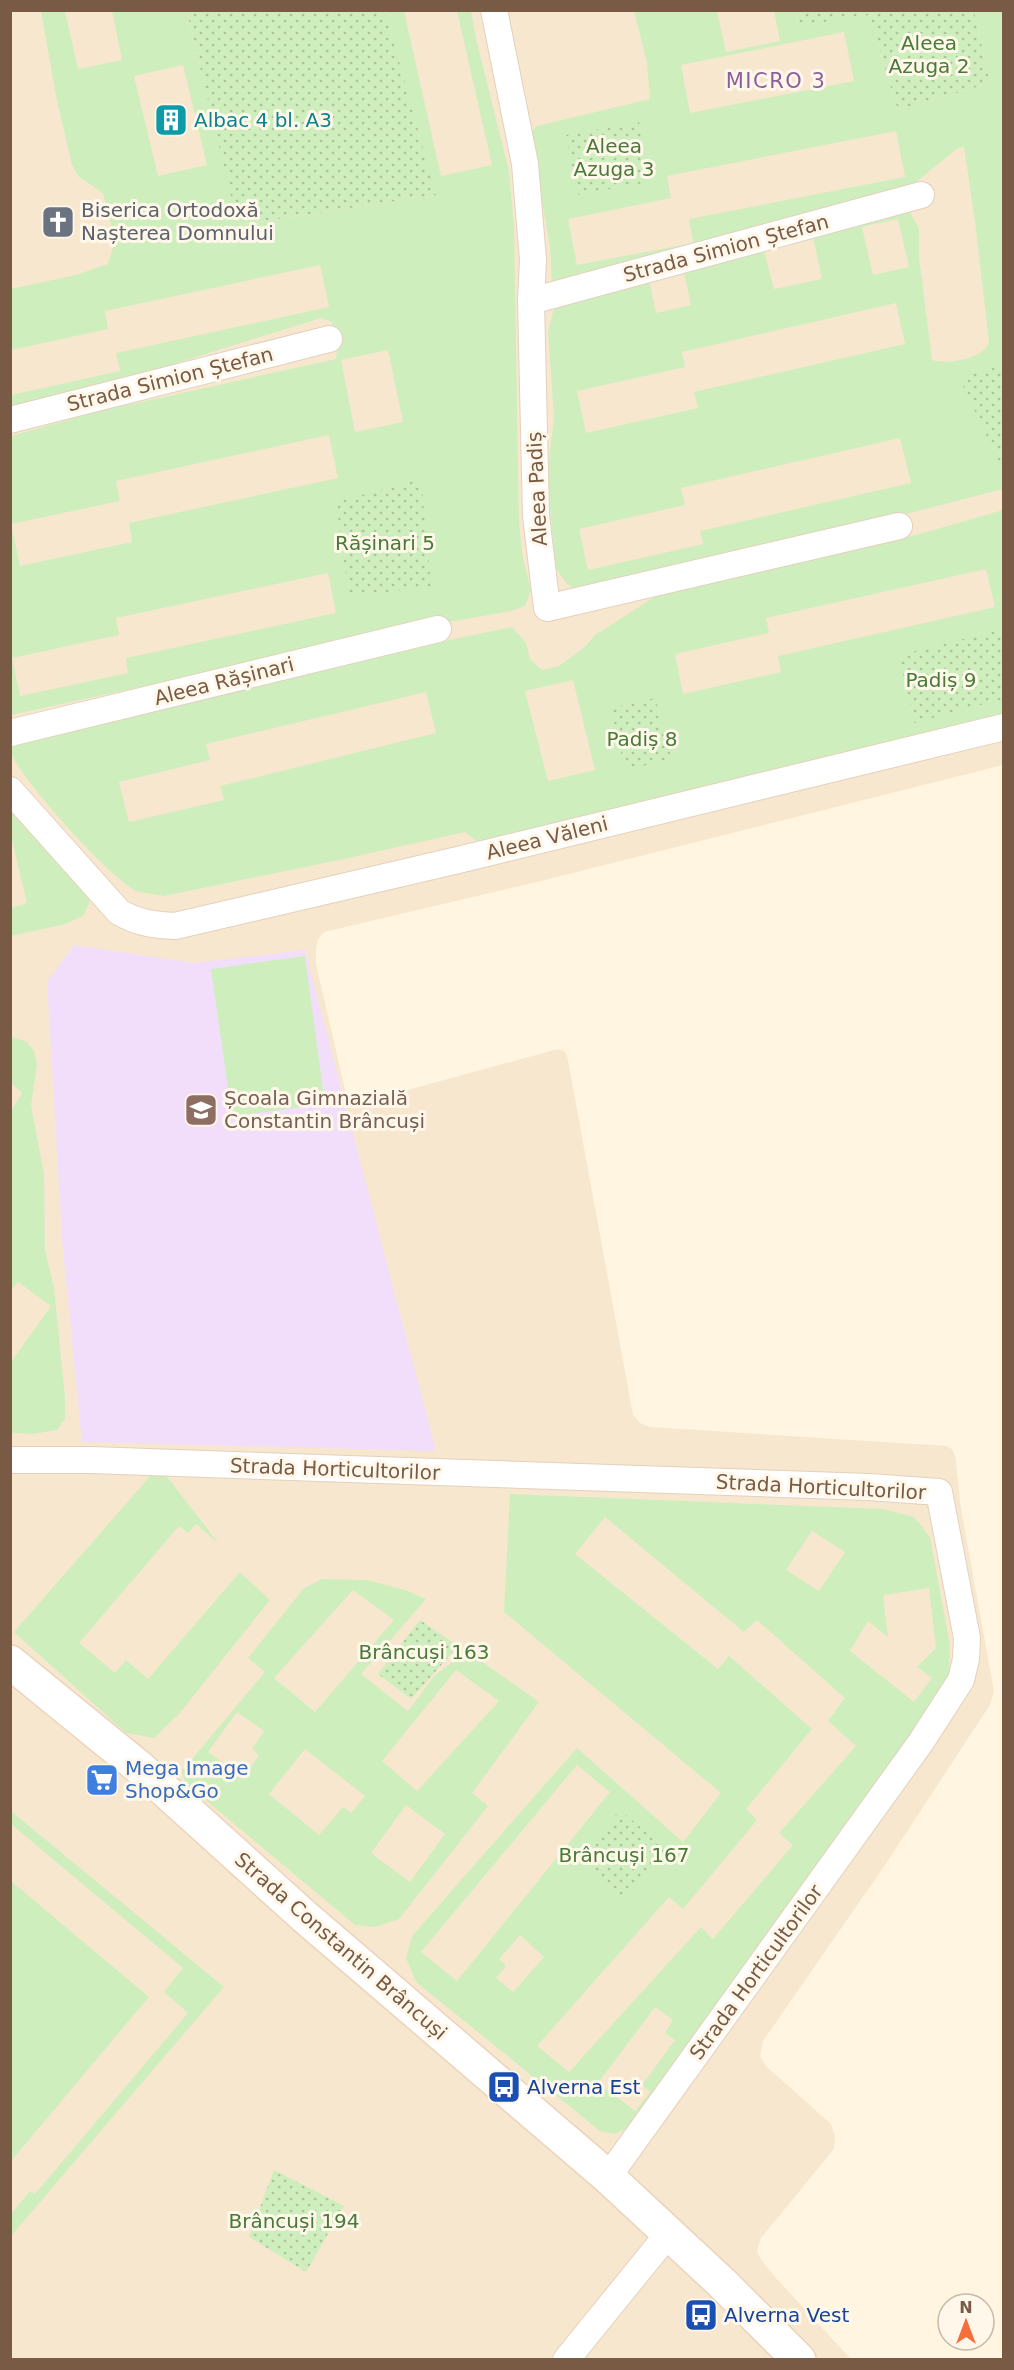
<svg xmlns="http://www.w3.org/2000/svg" width="1014" height="2370" font-family="'DejaVu Sans',sans-serif">
  <style>
    .residential { fill: #f7e7cf }
    .education { fill: #f2defb }
    .green { fill: #cfeebe; fill-rule: evenodd }
    .park { fill: url(#park-dots) }
    .lines { fill: none; stroke-linecap: round; stroke-linejoin: round }
    .minor-casing { stroke: #e4d1bc; stroke-width: 28 }
    .secondary-casing { stroke: #ecd4bb; stroke-width: 36 }
    .minor { stroke: #fff; stroke-width: 26 }
    .secondary { stroke: #fff; stroke-width: 33 }
    .labels { text-anchor: middle; dominant-baseline: central; stroke-width: 6; stroke-linejoin: round; paint-order: stroke }
    .park-label { font-size: 20px; fill: #497a39; stroke: #fff8ea }
    .culture-label { font-size: 20px; fill: #0d838f; stroke: #fff8ea; text-anchor: start }
    .worship-label { font-size: 20px; fill: #5b616d; stroke: #fff8ea; text-anchor: start }
    .street-label { font-size: 20px; fill: #795a45; stroke: #fff8ea }
    .education-label { font-size: 20px; fill: #785e54; stroke: #fff8ea; text-anchor: start }
    .shop-label { font-size: 20px; fill: #366cbe; stroke: #fff8ea; text-anchor: start }
    .transit-label { font-size: 20px; fill: #164399; stroke: #fff8ea; text-anchor: start }
    .neighbourhood-label { font-size: 21px; letter-spacing: 1.5px; fill: #8c609d; stroke: #fff8ea }
  </style>
  <defs>
    <pattern id="park-dots" width="8" height="8" patternUnits="userSpaceOnUse" patternTransform="scale(1.5)"><rect width="8" height="8" fill="#cfeebe"/><path d="M2 2h.1M6 6h.1" fill="none" stroke="#adc49c" stroke-width="1.8" stroke-linecap="round"/></pattern>
  </defs>
  <rect width="100%" height="100%" fill="#fff5e1"/>
  <path class="residential" d="M 11,11 L 1003,11 L 1003,765 L 537,882 L 324,932 L 318,939 L 316,949 L 316,964 L 347,1098 L 352,1102 L 360,1103 L 558,1049 L 564,1051 L 567,1055 L 633,1415 L 640,1423 L 650,1427 L 946,1446 L 952,1449 L 955,1455 L 961,1509 L 994,1691 L 990,1705 L 885,1865 L 763,2041 L 760,2056 L 766,2066 L 831,2124 L 835,2136 L 834,2149 L 761,2238 L 757,2251 L 762,2261 L 775,2277 L 851,2359 L 11,2360 Z"/>
  <path class="education" d="M 74,945 L 194,963 L 305,950 L 436,1451 L 82,1442 L 62,1239 L 47,982 Z"/>
  <path class="green" d="M 41,11 L 65,11 L 78,69 L 122,60 L 112,11 L 198,11 L 187,14 L 239,225 L 435,195 L 385,11 L 404,11 L 441,176 L 492,165 L 457,11 L 471,11 L 476,39 L 509,171 L 514,227 L 519,524 L 523,559 L 531,590 L 525,606 L 512,611 L 402,630 L 11,715 L 11,436 L 100,411 L 336,359 L 337,350 L 332,322 L 321,318 L 148,372 L 11,409 L 11,395 L 120,371 L 116,353 L 329,307 L 320,265 L 105,311 L 108,329 L 11,350 L 10,289 L 76,275 L 108,264 L 115,241 L 103,193 L 78,176 L 72,165 L 56,96 ZM 183,65 L 207,165 L 158,176 L 134,76 ZM 388,350 L 403,422 L 355,432 L 341,360 ZM 329,435 L 338,478 L 129,523 L 132,542 L 20,566 L 11,524 L 120,501 L 116,481 ZM 328,573 L 336,613 L 126,658 L 128,673 L 20,696 L 12,658 L 119,635 L 116,618 Z
    M 634,11 L 717,11 L 726,52 L 780,41 L 774,11 L 796,11 L 798,25 L 869,14 L 898,110 L 990,83 L 974,11 L 1003,11 L 1003,489 L 755,553 L 618,586 L 585,592 L 568,585 L 556,569 L 547,477 L 554,417 L 548,331 L 554,308 L 567,299 L 851,222 L 889,213 L 910,212 L 919,229 L 919,257 L 932,360 C 947,365 984,359 989,342 L 975,221 L 964,147 L 958,148 L 912,185 L 881,199 L 716,244 L 565,282 L 552,282 L 550,247 L 532,142 L 533,130 L 537,126 L 650,99 L 647,63 ZM 844,32 L 854,81 L 690,113 L 681,65 ZM 896,131 L 905,177 L 689,219 L 693,243 L 577,265 L 568,219 L 671,198 L 667,176 ZM 898,219 L 909,267 L 873,275 L 862,227 ZM 813,237 L 822,279 L 774,289 L 764,251 ZM 684,273 L 691,305 L 656,313 L 649,280 ZM 896,303 L 905,344 L 694,392 L 698,408 L 586,433 L 577,391 L 685,367 L 682,352 ZM 900,438 L 911,483 L 700,531 L 703,544 L 588,570 L 579,529 L 685,505 L 681,488 Z
    M 1003,510 L 1003,718 L 493,845 L 475,840 L 465,832 L 339,860 L 164,896 C 156,894 145,894 137,891 C 113,882 20,778 11,753 C 9,747 11,737 11,730 L 512,627 L 526,643 L 530,659 L 542,670 L 559,666 L 586,646 L 595,635 L 661,593 L 916,535 ZM 986,569 L 995,607 L 778,656 L 781,672 L 683,694 L 675,654 L 769,633 L 766,618 ZM 573,680 L 595,770 L 548,781 L 525,691 ZM 426,692 L 436,733 L 220,786 L 224,800 L 129,822 L 119,782 L 210,760 L 206,744 Z
    M 10,797 L 83,882 L 90,901 L 83,916 L 65,924 L 11,936 L 11,908 L 27,903 L 11,836 Z
    M 305,956 L 325,1104 L 232,1116 L 211,969 Z
    M 11,1037 L 26,1041 L 34,1051 L 37,1065 L 31,1106 L 44,1174 L 45,1250 L 54,1288 L 65,1397 L 65,1419 L 57,1430 L 32,1434 L 11,1433 L 11,1362 L 51,1306 L 18,1282 L 11,1290 L 11,1111 L 22,1093 L 11,1083 Z
    M 152,1474 L 165,1474 L 219,1544 L 196,1524 L 188,1533 L 179,1526 L 79,1643 L 115,1673 L 126,1660 L 148,1679 L 240,1572 L 270,1600 L 179,1714 L 154,1738 L 126,1733 L 14,1632 Z
    M 510,1494 L 883,1509 L 914,1517 L 930,1537 L 950,1645 L 949,1677 L 915,1732 L 633,2125 L 615,2134 L 600,2131 L 416,1982 L 406,1958 L 412,1936 L 577,1748 L 683,1842 L 721,1793 L 504,1612 ZM 605,1517 L 744,1632 L 757,1620 L 845,1698 L 828,1721 L 856,1746 L 779,1833 L 793,1845 L 713,1939 L 701,1927 L 569,2072 L 537,2046 L 669,1897 L 683,1909 L 757,1820 L 746,1809 L 812,1729 L 729,1656 L 718,1669 L 575,1554 ZM 812,1531 L 845,1552 L 819,1591 L 786,1570 ZM 929,1588 L 936,1648 L 917,1667 L 932,1678 L 914,1702 L 850,1651 L 868,1621 L 888,1637 L 883,1595 ZM 577,1765 L 610,1792 L 457,1981 L 421,1952 ZM 520,1935 L 544,1957 L 513,1992 L 496,1978 L 506,1966 L 499,1959 ZM 655,2007 L 673,2020 L 665,2033 L 675,2040 L 642,2085 L 650,2092 L 635,2111 L 598,2083 Z
    M 322,1579 L 367,1580 L 405,1590 L 426,1599 L 361,1674 L 408,1711 L 434,1676 L 467,1651 L 539,1702 L 472,1793 L 488,1806 L 399,1919 L 375,1927 L 355,1925 L 185,1783 L 182,1771 L 265,1672 L 248,1658 L 304,1588 ZM 353,1590 L 394,1620 L 315,1712 L 274,1678 ZM 456,1670 L 499,1701 L 417,1791 L 382,1761 ZM 237,1712 L 264,1731 L 252,1749 L 259,1755 L 243,1777 L 208,1752 ZM 305,1749 L 365,1796 L 351,1813 L 343,1807 L 319,1835 L 269,1794 ZM 406,1805 L 445,1834 L 410,1882 L 371,1853 Z
    M 11,1811 L 224,1987 L 11,2236 L 11,2214 L 30,2191 L 35,2194 L 188,2013 L 164,1992 L 183,1968 L 11,1824 Z
    M 11,1881 L 149,1997 L 11,2161 Z"/>
  <path class="park" d="M 198,11 L 385,11 L 436,195 L 238,225 L 187,13 Z
    M 796,11 L 974,11 L 990,83 L 898,110 L 869,15 L 798,26 Z
    M 639,122 L 649,182 L 576,195 L 566,135 Z
    M 1003,365 L 1004,470 L 1003,470 L 959,378 Z
    M 421,479 L 431,586 L 349,597 L 336,502 Z
    M 1003,629 L 1003,699 L 914,723 L 899,655 Z
    M 655,698 L 672,759 L 625,770 L 611,708 Z
    M 420,1620 L 458,1646 L 411,1699 L 378,1674 Z
    M 620,1810 L 671,1853 L 621,1900 L 582,1857 Z
    M 274,2170 L 344,2206 L 306,2272 L 249,2237 Z"/>
  <g class="lines">
    <g class="minor-casing">
      <path id="minor" d="M 494,10 L 525,164 L 533,260 L 531,301 L 536,516 L 547,608 L 899,526
        M 531,301 L 921,195
        M 10,420 L 329,339
        M 10,733 L 438,629
        M 10,790 L 119,912 C 138,923 154,925 175,926 L 458,860 L 1004,727
        M 10,1460 L 91,1460 L 869,1487 L 939,1492 L 967,1638 L 966,1659 L 961,1680 L 921,1742 L 608,2177
        M 566,2360 L 669,2233"/>
    </g>
    <g class="secondary-casing">
      <path id="secondary" d="M 10,1662 L 140,1768 L 305,1917 L 608,2177 L 722,2283 L 799,2360"/>
    </g>
    <use href="#minor" class="minor"/>
    <use href="#secondary" class="secondary"/>
  </g>
  <defs>
    <g id="building-square" transform="scale(1.725)"><rect x="-9" y="-9" width="18" height="18" rx="4" fill="#0f9aa8" stroke="#fff8ea"/><path d="M-4-6H4V6H1V3H-1V6H-4ZM-2.5-4.3h1.7v1.8h-1.7ZM.8-4.3h1.7v1.8H.8ZM-2.5-1h1.7V.8h-1.7ZM.8-1h1.7V.8H.8Z" fill="#fff"/></g>
    <g id="church-square" transform="scale(1.725)"><rect x="-9" y="-9" width="18" height="18" rx="4" fill="#6b7280" stroke="#fff8ea"/><path d="M-1.2-6h2.4v3.5h3.3v2.4h-3.3V6h-2.4V-.1h-3.3v-2.4h3.3Z" fill="#fff"/></g>
    <g id="school-square" transform="scale(1.725)"><rect x="-9" y="-9" width="18" height="18" rx="4" fill="#8d6e63" stroke="#fff8ea"/><path d="M0-5L7-2L0 1L-7-2ZM-4 1L0 2.5L4 1V4Q0 6-4 4Z" fill="#fff"/></g>
    <g id="supermarket-square" transform="scale(1.725)"><rect x="-9" y="-9" width="18" height="18" rx="4" fill="#3f7fe0" stroke="#fff8ea"/><path d="M-6-5.5h2.5l.6 2H6L4.5 2H-2.5L-4.4-4H-6ZM-1.5 3.2a1.3 1.3 0 1 0 .1 0ZM3 3.2a1.3 1.3 0 1 0 .1 0Z" fill="#fff"/></g>
    <g id="bus-square" transform="scale(1.725)"><rect x="-9" y="-9" width="18" height="18" rx="4" fill="#1a4fb4" stroke="#fff8ea"/><path d="M-5-6H5V4H4V6H2V4H-2V6H-4V4H-5ZM-3.5-4V0h7V-4ZM-3.5 1.2v1.5H-2V1.2ZM2 1.2v1.5H3.5V1.2Z" fill="#fff"/></g>
  </defs>
  <g fill-rule="evenodd">
    <use href="#building-square" x="171" y="120"/>
    <use href="#church-square" x="58" y="222"/>
    <use href="#school-square" x="201" y="1110"/>
    <use href="#supermarket-square" x="102" y="1780"/>
    <use href="#bus-square" x="504" y="2087"/>
    <use href="#bus-square" x="701" y="2315"/>
  </g>
  <g class="labels">
    <g class="park-label">
      <text x="929" y="43">Aleea<tspan x="929" dy="23">Azuga 2</tspan></text>
      <text x="614" y="146">Aleea<tspan x="614" dy="23">Azuga 3</tspan></text>
      <text x="385" y="543">Rășinari 5</text>
      <text x="941" y="680">Padiș 9</text>
      <text x="642" y="739">Padiș 8</text>
      <text x="424" y="1652">Brâncuși 163</text>
      <text x="624" y="1855">Brâncuși 167</text>
      <text x="294" y="2221">Brâncuși 194</text>
    </g>
    <g class="culture-label">
      <text x="194" y="120">Albac 4 bl. A3</text>
    </g>
    <g class="worship-label">
      <text x="81" y="210">Biserica Ortodoxă<tspan x="81" dy="23">Nașterea Domnului</tspan></text>
    </g>
    <g class="street-label">
      <text transform="translate(726 248) rotate(-15)">Strada Simion Ștefan</text>
      <text transform="translate(170 379) rotate(-14)">Strada Simion Ștefan</text>
      <text transform="translate(537 489) rotate(-93)">Aleea Padiș</text>
      <text transform="translate(224 681) rotate(-14)">Aleea Rășinari</text>
      <text transform="translate(547 838) rotate(-14)">Aleea Văleni</text>
      <text transform="translate(335 1469) rotate(2)">Strada Horticultorilor</text>
      <text transform="translate(821 1487) rotate(3)">Strada Horticultorilor</text>
      <text transform="translate(341 1946) rotate(41)">Strada Constantin Brâncuși</text>
      <text transform="translate(756 1972) rotate(-54)">Strada Horticultorilor</text>
    </g>
    <g class="education-label">
      <text x="224" y="1098">Școala Gimnazială<tspan x="224" dy="23">Constantin Brâncuși</tspan></text>
    </g>
    <g class="shop-label">
      <text x="125" y="1768">Mega Image<tspan x="125" dy="23">Shop&amp;Go</tspan></text>
    </g>
    <g class="transit-label">
      <text x="527" y="2087">Alverna Est</text>
      <text x="724" y="2315">Alverna Vest</text>
    </g>
    <g class="neighbourhood-label">
      <text x="776" y="81">MICRO 3</text>
    </g>
  </g>
  <rect width="1014" height="2370" fill="none" stroke="#795a45" stroke-width="24"/>
  <g transform="translate(966 2322)"><circle r="28" fill="#fff8ea" stroke="#c9b9a8" stroke-width="1.5"/>
  <path d="M0-4.5L10 22L0 15L-10 22Z" fill="#f66e39"/>
  <text y="-9" font-size="16" font-weight="bold" text-anchor="middle" fill="#795a45">N</text>
  </g>
</svg>
